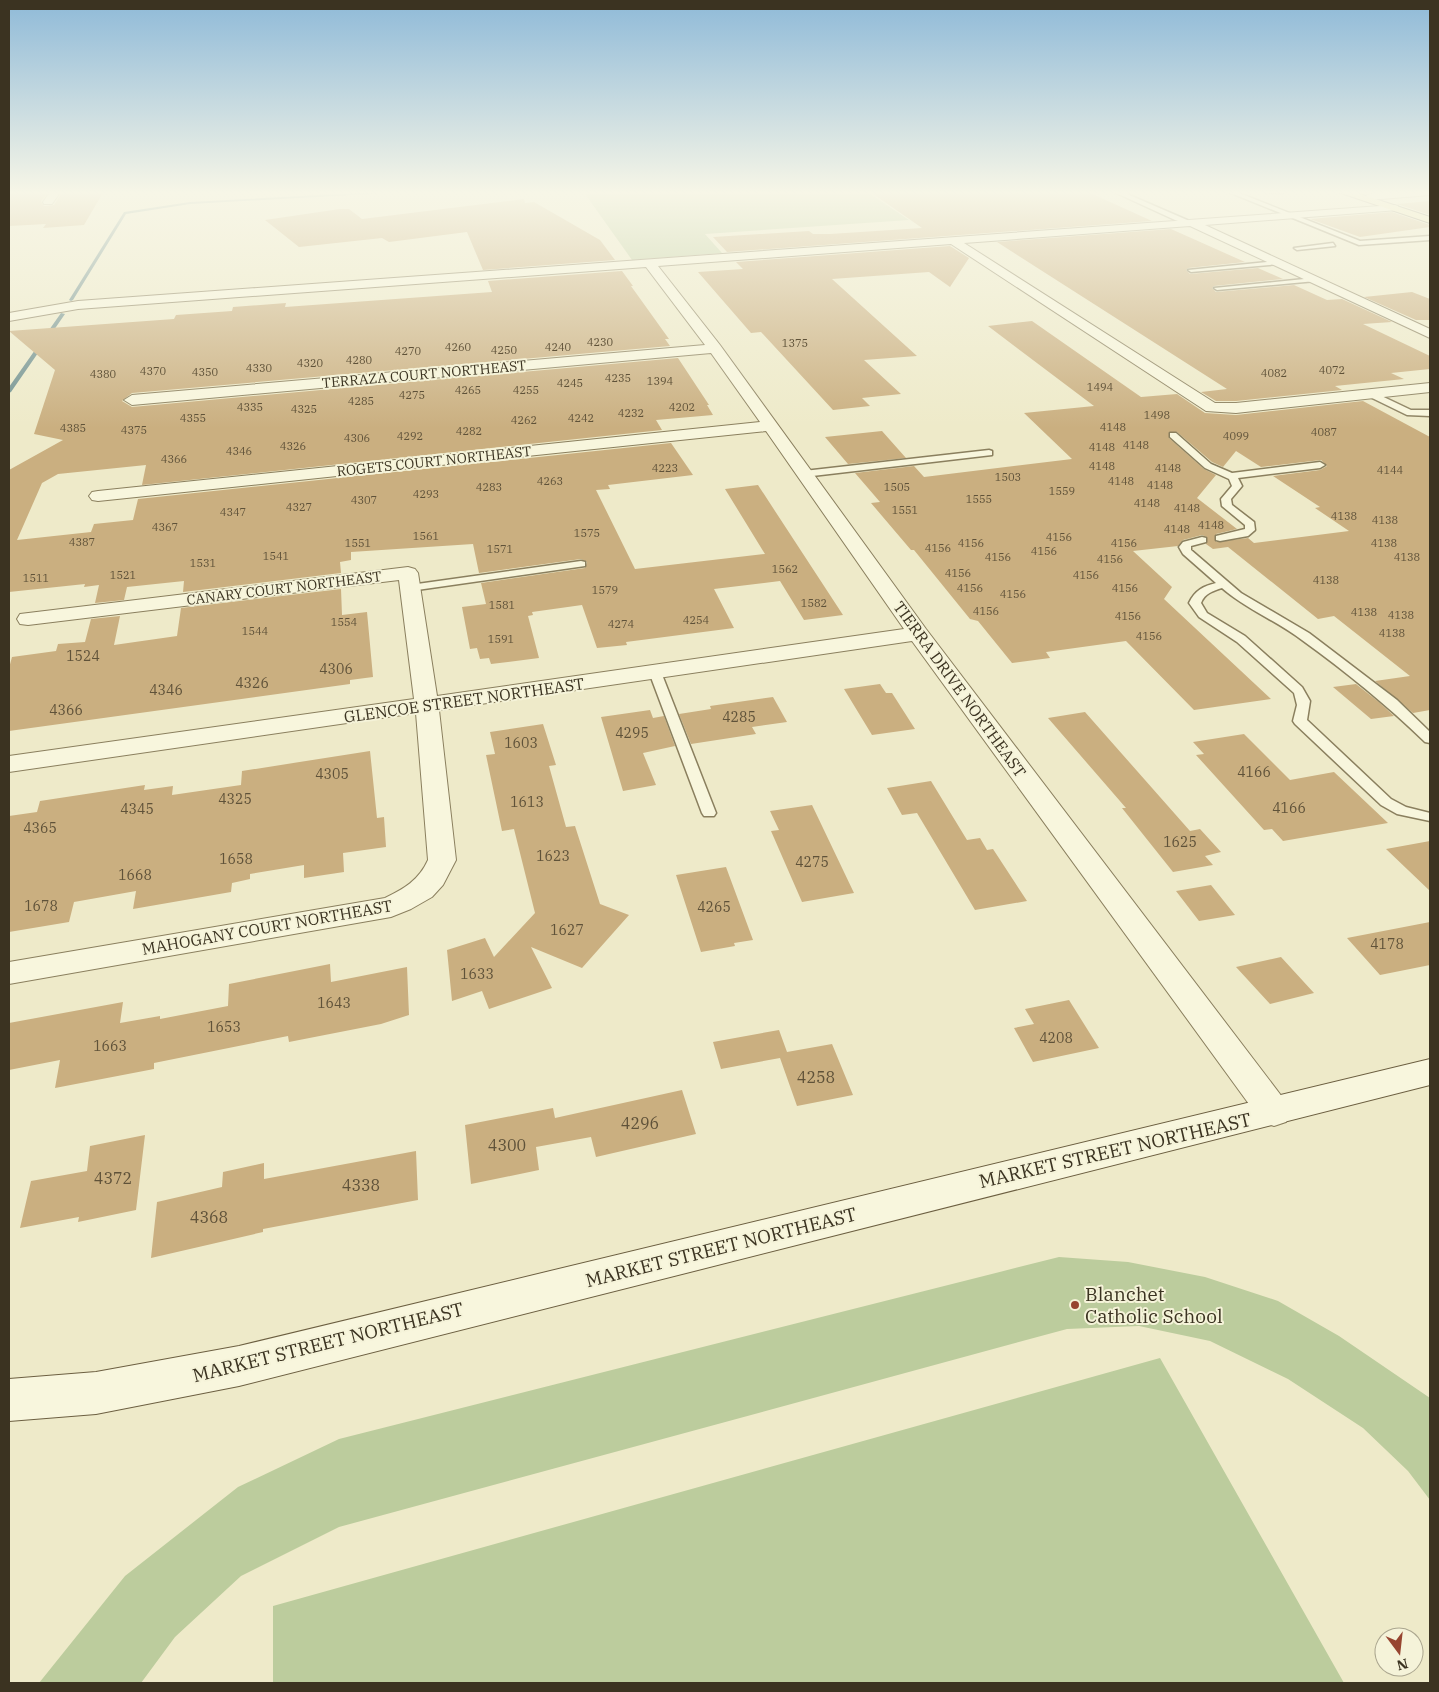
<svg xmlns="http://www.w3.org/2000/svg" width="1439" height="1692" font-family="'IBM Plex Serif',serif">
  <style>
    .green { fill: #bccc9d }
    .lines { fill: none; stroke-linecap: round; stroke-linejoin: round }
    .stream { fill: #70908f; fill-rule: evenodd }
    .building { fill: #caaf80; fill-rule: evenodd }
    .lane-casing { stroke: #8a7f5e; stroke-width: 3 }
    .street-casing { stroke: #8a7f5e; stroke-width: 2 }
    .secondary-casing { stroke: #6c5f41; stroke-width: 2 }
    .primary-casing { stroke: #584c32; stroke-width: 2 }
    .lane { fill: #f8f6dd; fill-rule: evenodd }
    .street { fill: #f8f6dd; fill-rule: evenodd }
    .secondary { fill: #f8f6dd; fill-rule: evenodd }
    .primary { fill: #eee7a3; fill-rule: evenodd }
    .poi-dot { fill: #974530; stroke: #f5f3d9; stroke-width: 2 }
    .labels { text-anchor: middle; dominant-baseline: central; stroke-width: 4; stroke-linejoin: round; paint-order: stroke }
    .far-number-label { font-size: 11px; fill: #5f5239 }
    .far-street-label { font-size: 14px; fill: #3b3321; stroke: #f5f3d9 }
    .number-label { font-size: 14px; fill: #5f5239 }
    .street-label { font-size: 16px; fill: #3b3321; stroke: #f5f3d9 }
    .near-number-label { font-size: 16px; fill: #5f5239 }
    .near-street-label { font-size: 19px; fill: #3b3321; stroke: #f5f3d9 }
    .near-poi-label { font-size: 19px; fill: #3b3321; stroke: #f5f3d9; text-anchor: start }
  </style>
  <rect width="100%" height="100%" fill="#eeeac9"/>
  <path class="green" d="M 583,191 L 866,191 L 909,220 L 705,234 L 722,253 L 632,260 Z
    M 1059,1257 L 1128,1262 L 1205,1277 L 1278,1301 L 1339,1336 L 1430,1398 L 1430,1500 L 1408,1471 L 1363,1428 L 1288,1379 L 1210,1341 L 1139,1326 L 1067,1329 L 339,1527 L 241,1576 L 175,1637 L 141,1683 L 39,1683 L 125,1576 L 238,1487 L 339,1439 Z
    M 1160,1358 L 1344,1683 L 273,1683 L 273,1606 Z"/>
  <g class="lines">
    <path class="stream" d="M 396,191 L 423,191 L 190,204 L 126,214 L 73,300 L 71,301 L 69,300 L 124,212 L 190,202 Z
      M 61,313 L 65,314 L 11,392 L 9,393 L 9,387 Z"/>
  </g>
  <path class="building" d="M 9,191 L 49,191 L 41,201 L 44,206 L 54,205 L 63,191 L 104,191 L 84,225 L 43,228 L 46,224 L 9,226 Z
    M 869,191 L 1086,191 L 1152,221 L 727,252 L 713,237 L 809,231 L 813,234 L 830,234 L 922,228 Z
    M 524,199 L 525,203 L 534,202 L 600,240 L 615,260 L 483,270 L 467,232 L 389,242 L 382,238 L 299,247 L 265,220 L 340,209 L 349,209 L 362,219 Z
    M 1430,201 L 1430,215 L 1397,204 Z
    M 1392,212 L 1430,225 L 1430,227 L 1360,237 L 1310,219 Z
    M 1171,229 L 1245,262 L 1188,268 L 1186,270 L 1190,274 L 1258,268 L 1283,279 L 1214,286 L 1212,288 L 1216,292 L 1294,285 L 1327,300 L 1342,299 L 1392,322 L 1363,324 L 1430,356 L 1430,369 L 1391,373 L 1404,379 L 1335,386 L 1342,390 L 1236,401 L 1216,401 L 1201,392 L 1227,389 L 997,242 Z
    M 950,246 L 969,258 L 950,287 L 929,272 L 832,279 L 917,356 L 864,360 L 901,394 L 862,398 L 870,406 L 833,410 L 761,332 L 751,333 L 698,272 L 743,269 L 736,262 Z
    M 622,271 L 633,286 L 631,286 L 669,339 L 665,339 L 670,346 L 132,393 L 122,401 L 132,407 L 678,358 L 709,405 L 707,405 L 713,415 L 656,420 L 662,430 L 142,485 L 146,465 L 58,474 L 42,483 L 17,540 L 91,532 L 94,524 L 133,520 L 138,499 L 671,443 L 693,475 L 608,485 L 610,489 L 596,490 L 635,569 L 765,554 L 725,489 L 758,485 L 843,615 L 804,620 L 780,581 L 714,589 L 734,628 L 626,642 L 627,645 L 597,648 L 582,605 L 532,612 L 533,615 L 528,616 L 539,658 L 491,664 L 489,658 L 480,659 L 477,648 L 470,649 L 462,607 L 486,604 L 481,583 L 585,568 L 587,562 L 581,559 L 479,573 L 473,544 L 351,552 L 351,560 L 340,562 L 341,573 L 183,592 L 184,581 L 127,587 L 124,600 L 95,603 L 99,585 L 84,587 L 85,584 L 9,592 L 9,470 L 63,440 L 34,434 L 55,370 L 9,331 L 174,319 L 176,315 L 232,311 L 233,307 L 286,303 L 285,307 L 492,292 L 488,281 Z
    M 1412,292 L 1430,299 L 1430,320 L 1416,320 L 1364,297 Z
    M 1032,321 L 1141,397 L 1177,394 L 1205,413 L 1236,415 L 1363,401 L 1430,437 L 1430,710 L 1413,713 L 1375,681 L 1410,676 L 1334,616 L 1318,619 L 1228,547 L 1213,549 L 1206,544 L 1207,537 L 1202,535 L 1183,540 L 1178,546 L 1133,551 L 1172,587 L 1164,599 L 1271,699 L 1194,710 L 1126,641 L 1046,652 L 1050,658 L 1012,663 L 978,621 L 970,619 L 914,550 L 911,550 L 871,503 L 880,502 L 855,473 L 914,466 L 924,477 L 1072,459 L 1024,413 L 1094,406 L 988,326 ZM 1169,432 L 1177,432 L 1212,462 L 1223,467 L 1236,451 L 1261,467 L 1321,460 L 1327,466 L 1320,470 L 1273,476 L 1320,507 L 1315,508 L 1349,531 L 1254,543 L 1248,538 L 1216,542 L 1216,534 L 1237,529 L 1197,498 L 1216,475 L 1204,469 L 1169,438 Z
    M 882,431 L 906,458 L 848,464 L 825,437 Z
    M 341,589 L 342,615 L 367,612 L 373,677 L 350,680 L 350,684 L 9,731 L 9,668 L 12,657 L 56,651 L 58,644 L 85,642 L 91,619 L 120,616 L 114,645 L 177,636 L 181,608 Z
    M 880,684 L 886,693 L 892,693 L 915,729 L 872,735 L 844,689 Z
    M 1356,684 L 1380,703 L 1394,716 L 1371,719 L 1333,687 Z
    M 773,697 L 787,722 L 752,727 L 756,734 L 691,744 L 679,714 L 711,709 L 710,706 Z
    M 650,710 L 653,718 L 664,716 L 675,746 L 643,753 L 656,785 L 623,791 L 601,717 Z
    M 1085,712 L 1190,831 L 1200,829 L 1221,852 L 1205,856 L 1213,865 L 1173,872 L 1122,808 L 1126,808 L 1048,718 Z
    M 543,724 L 556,765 L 549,766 L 566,827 L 575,826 L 600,904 L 629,915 L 582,968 L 531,947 L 552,988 L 489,1009 L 482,991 L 452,1001 L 447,950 L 485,938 L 494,957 L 535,913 L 514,829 L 502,831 L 486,755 L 495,754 L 490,732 Z
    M 1244,734 L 1290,780 L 1334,772 L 1388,823 L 1283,841 L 1272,829 L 1264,830 L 1196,755 L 1204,754 L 1193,742 Z
    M 370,751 L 377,818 L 384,817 L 386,847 L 343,853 L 344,872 L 304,878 L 304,865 L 250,874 L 250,879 L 232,883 L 231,892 L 133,909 L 136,891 L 74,902 L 69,922 L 9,932 L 9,816 L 37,812 L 40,801 L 145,785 L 144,790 L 173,786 L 172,795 L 241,785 L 242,771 Z
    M 931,781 L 967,840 L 980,838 L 987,850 L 993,849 L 1027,901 L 975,910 L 917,813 L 902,815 L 887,788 Z
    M 812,805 L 854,893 L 802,902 L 771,831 L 779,830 L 770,811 Z
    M 1430,841 L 1430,891 L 1386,849 Z
    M 726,867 L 753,940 L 734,943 L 735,946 L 701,952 L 676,875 Z
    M 1211,885 L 1235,915 L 1199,921 L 1176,891 Z
    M 1430,922 L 1430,965 L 1380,975 L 1347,938 Z
    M 1281,957 L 1314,993 L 1270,1004 L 1236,967 Z
    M 330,964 L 331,982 L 407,967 L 409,1015 L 381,1024 L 289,1042 L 288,1036 L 154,1063 L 154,1069 L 55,1088 L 60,1060 L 9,1070 L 9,1023 L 123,1002 L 120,1023 L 160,1016 L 160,1019 L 228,1006 L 229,984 Z
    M 1069,1000 L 1099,1048 L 1033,1062 L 1014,1028 L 1034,1024 L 1025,1009 Z
    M 779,1030 L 787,1052 L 832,1044 L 853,1095 L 797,1106 L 780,1058 L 721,1069 L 713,1042 Z
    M 682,1090 L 696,1134 L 596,1157 L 591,1137 L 536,1147 L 539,1170 L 471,1184 L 465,1125 L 553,1108 L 555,1118 Z
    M 145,1135 L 136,1210 L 78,1222 L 79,1217 L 20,1228 L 31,1181 L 87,1171 L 90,1146 Z
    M 416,1151 L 418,1200 L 263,1229 L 263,1232 L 151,1258 L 157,1202 L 222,1187 L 223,1172 L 264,1163 L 264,1179 Z"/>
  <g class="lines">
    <g class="lane-casing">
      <path id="lane" d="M 1112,191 L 1120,191 L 1194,223 L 1191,225 L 1175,220 Z
        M 1226,191 L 1234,191 L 1360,241 L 1430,236 L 1430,240 L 1359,245 Z
        M 1244,191 L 1285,191 L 1282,193 Z
        M 1333,243 L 1335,246 L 1297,250 L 1294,248 Z
        M 1277,261 L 1279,264 L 1191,272 L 1188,270 Z
        M 1314,278 L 1316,281 L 1217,290 L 1214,288 Z
        M 1371,391 L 1411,410 L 1430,410 L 1430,416 L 1407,415 L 1368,396 L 1367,394 Z
        M 1170,433 L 1176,433 L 1211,464 L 1232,473 L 1320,462 L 1325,465 L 1320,468 L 1238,478 L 1242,486 L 1231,499 L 1232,505 L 1254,522 L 1255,530 L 1248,536 L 1220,541 L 1216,540 L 1216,536 L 1245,529 L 1245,525 L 1222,506 L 1221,499 L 1232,486 L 1229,479 L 1205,468 L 1170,437 Z
        M 989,450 L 992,451 L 992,455 L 804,477 L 799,474 L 804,471 Z
        M 1202,537 L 1206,538 L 1206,542 L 1191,546 L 1191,550 L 1241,593 L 1309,633 L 1397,700 L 1430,732 L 1430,743 L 1425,742 C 1387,705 1345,671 1302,640 C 1277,621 1246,609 1222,588 C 1213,591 1205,593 1201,603 L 1207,613 L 1245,636 L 1302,687 L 1310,701 L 1307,720 L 1391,799 L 1406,807 L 1430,813 L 1430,821 L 1397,814 L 1381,805 L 1295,724 L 1293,721 L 1297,705 L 1294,693 L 1237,642 L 1199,617 L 1189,603 C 1195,590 1204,586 1216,583 L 1183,554 L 1179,547 L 1183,542 Z
        M 581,561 L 585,562 L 585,566 L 410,591 L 404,588 L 410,585 Z
        M 655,668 L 661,672 L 716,813 L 714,816 L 704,816 L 702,813 L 649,672 Z"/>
    </g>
    <g class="street-casing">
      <path id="street" d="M 51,191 L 61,191 L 52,204 L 44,204 L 43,202 Z
        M 1403,191 L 1430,191 L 1430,195 L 1369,200 L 1364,197 L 1369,194 Z
        M 1394,205 L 1398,206 L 1398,210 L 1205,225 L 1430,329 L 1430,338 L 1190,226 L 964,243 L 1215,403 L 1236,403 L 1430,383 L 1430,392 L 1236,413 L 1206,411 L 951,244 L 658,266 L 720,345 L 926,629 L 1286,1102 L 1291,1112 L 1286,1122 L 1274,1126 L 1262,1122 L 912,641 L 439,710 L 456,860 L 443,885 L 432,897 L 411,909 L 391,917 L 9,984 L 9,962 L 385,898 C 404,889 419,880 428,860 L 416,713 L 9,772 L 9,756 L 414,699 L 399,580 L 28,625 L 20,624 L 17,619 L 20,614 L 408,567 L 415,569 L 418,573 L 437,696 L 904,629 L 766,431 L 98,501 L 92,500 L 89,496 L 92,492 L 98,491 L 760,422 L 711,353 L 132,405 L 124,400 L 132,395 L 705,345 L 646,267 L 78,309 L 9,321 L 9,313 L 78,301 Z"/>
    </g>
    <g class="secondary-casing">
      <path id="secondary" d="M 1430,1059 L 1430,1085 L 239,1386 L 96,1414 L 9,1421 L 9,1379 L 96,1372 L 239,1346 Z"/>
    </g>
    <g class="primary-casing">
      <path id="primary" d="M 1335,191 L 1351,191 L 1430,217 L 1430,223 Z"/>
    </g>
    <use href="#lane" class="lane"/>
    <use href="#street" class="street"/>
    <use href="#secondary" class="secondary"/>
    <use href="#primary" class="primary"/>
  </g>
  <linearGradient id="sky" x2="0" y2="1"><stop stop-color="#8fbad8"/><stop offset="0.45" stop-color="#f7f6e7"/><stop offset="1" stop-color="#f7f6e7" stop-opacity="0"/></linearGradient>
  <rect width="1439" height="428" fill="url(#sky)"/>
  <circle class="poi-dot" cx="1075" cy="1305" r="5"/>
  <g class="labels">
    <g class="far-number-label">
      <text x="600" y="342">4230</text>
      <text x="795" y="343">1375</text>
      <text x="458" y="347">4260</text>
      <text x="558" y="347">4240</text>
      <text x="504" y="350">4250</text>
      <text x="408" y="351">4270</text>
      <text x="359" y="360">4280</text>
      <text x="310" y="363">4320</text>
      <text x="259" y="368">4330</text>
      <text x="1332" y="370">4072</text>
      <text x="153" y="371">4370</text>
      <text x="205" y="372">4350</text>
      <text x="1274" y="373">4082</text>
      <text x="103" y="374">4380</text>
      <text x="618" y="378">4235</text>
      <text x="660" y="381">1394</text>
      <text x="570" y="383">4245</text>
      <text x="1100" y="387">1494</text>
      <text x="468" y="390">4265</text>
      <text x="526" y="390">4255</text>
      <text x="412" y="395">4275</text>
      <text x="361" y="401">4285</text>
      <text x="250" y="407">4335</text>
      <text x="682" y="407">4202</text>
      <text x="304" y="409">4325</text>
      <text x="631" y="413">4232</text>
      <text x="1157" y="415">1498</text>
      <text x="193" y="418">4355</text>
      <text x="581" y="418">4242</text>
      <text x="524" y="420">4262</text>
      <text x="1113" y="427">4148</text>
      <text x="73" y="428">4385</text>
      <text x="134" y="430">4375</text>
      <text x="469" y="431">4282</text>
      <text x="1324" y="432">4087</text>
      <text x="410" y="436">4292</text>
      <text x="1236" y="436">4099</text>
      <text x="357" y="438">4306</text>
      <text x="1136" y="445">4148</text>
      <text x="293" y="446">4326</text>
      <text x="1102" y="447">4148</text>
      <text x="239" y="451">4346</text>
      <text x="174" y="459">4366</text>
      <text x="1102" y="466">4148</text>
      <text x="665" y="468">4223</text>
      <text x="1168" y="468">4148</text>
      <text x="1390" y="470">4144</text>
      <text x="1008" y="477">1503</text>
      <text x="550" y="481">4263</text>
      <text x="1121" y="481">4148</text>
      <text x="1160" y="485">4148</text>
      <text x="489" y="487">4283</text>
      <text x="897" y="487">1505</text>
      <text x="1062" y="491">1559</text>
      <text x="426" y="494">4293</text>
      <text x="979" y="499">1555</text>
      <text x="364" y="500">4307</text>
      <text x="1147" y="503">4148</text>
      <text x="299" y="507">4327</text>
      <text x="1187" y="508">4148</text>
      <text x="905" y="510">1551</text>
      <text x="233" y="512">4347</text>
      <text x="1344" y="516">4138</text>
      <text x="1385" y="520">4138</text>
      <text x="1211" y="525">4148</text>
      <text x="165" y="527">4367</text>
      <text x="1177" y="529">4148</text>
      <text x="587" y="533">1575</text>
      <text x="426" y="536">1561</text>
      <text x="1059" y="537">4156</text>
      <text x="82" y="542">4387</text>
      <text x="358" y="543">1551</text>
      <text x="971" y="543">4156</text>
      <text x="1124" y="543">4156</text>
      <text x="1384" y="543">4138</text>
      <text x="938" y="548">4156</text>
      <text x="500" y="549">1571</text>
      <text x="1044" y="551">4156</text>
      <text x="276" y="556">1541</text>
      <text x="998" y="557">4156</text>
      <text x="1407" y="557">4138</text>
      <text x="1110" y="559">4156</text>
      <text x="203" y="563">1531</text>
      <text x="785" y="569">1562</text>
      <text x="958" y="573">4156</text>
      <text x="123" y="575">1521</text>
      <text x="1086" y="575">4156</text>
      <text x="36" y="578">1511</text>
      <text x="1326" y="580">4138</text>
      <text x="970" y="588">4156</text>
      <text x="1125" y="588">4156</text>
      <text x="605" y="590">1579</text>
      <text x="1013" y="594">4156</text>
      <text x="814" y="603">1582</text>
      <text x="502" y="605">1581</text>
      <text x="986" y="611">4156</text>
      <text x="1364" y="612">4138</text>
      <text x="1401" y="615">4138</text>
      <text x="1128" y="616">4156</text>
      <text x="696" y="620">4254</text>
      <text x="344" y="622">1554</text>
      <text x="621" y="624">4274</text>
      <text x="255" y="631">1544</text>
      <text x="1392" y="633">4138</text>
      <text x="1149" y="636">4156</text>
      <text x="501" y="639">1591</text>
    </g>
    <g class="far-street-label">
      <text transform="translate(424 374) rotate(-5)">TERRAZA COURT NORTHEAST</text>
      <text transform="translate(434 461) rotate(-6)">ROGETS COURT NORTHEAST</text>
      <text transform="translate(284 588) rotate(-7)">CANARY COURT NORTHEAST</text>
    </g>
    <g class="number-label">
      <text x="83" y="656">1524</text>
      <text x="336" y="669">4306</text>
      <text x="252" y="683">4326</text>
      <text x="166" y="690">4346</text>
      <text x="66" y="710">4366</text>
      <text x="739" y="717">4285</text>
      <text x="632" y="733">4295</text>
      <text x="521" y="743">1603</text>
      <text x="1254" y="772">4166</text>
      <text x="332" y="774">4305</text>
      <text x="235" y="799">4325</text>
      <text x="527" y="802">1613</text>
      <text x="1289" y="808">4166</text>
      <text x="137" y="809">4345</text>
      <text x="40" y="828">4365</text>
      <text x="1180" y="842">1625</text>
      <text x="553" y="856">1623</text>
      <text x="236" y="859">1658</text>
      <text x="812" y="862">4275</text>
      <text x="135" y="875">1668</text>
      <text x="41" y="906">1678</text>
      <text x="714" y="907">4265</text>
      <text x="567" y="930">1627</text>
      <text x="1387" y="944">4178</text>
      <text x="477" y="974">1633</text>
      <text x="334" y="1003">1643</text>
      <text x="224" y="1027">1653</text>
      <text x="1056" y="1038">4208</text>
      <text x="110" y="1046">1663</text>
    </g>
    <g class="street-label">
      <text transform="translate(960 689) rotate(54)">TIERRA DRIVE NORTHEAST</text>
      <text transform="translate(464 700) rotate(-8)">GLENCOE STREET NORTHEAST</text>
      <text transform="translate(267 927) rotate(-10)">MAHOGANY COURT NORTHEAST</text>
    </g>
    <g class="near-number-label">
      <text x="816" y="1077">4258</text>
      <text x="640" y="1123">4296</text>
      <text x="507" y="1145">4300</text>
      <text x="113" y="1178">4372</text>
      <text x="361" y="1185">4338</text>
      <text x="209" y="1217">4368</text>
    </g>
    <g class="near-street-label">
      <text transform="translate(1115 1150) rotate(-13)">MARKET STREET NORTHEAST</text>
      <text transform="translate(721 1247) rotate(-14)">MARKET STREET NORTHEAST</text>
      <text transform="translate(328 1342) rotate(-14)">MARKET STREET NORTHEAST</text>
    </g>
    <g class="near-poi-label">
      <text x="1085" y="1294">Blanchet<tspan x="1085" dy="22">Catholic School</tspan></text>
    </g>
  </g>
  <rect width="1439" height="1692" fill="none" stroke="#3b3321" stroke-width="20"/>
  <g transform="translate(1399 1652) rotate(165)"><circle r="24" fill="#f5f3d9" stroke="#aba68f"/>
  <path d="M0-4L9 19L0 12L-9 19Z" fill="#974530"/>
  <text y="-8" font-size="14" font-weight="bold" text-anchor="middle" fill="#3b3321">N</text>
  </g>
</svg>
